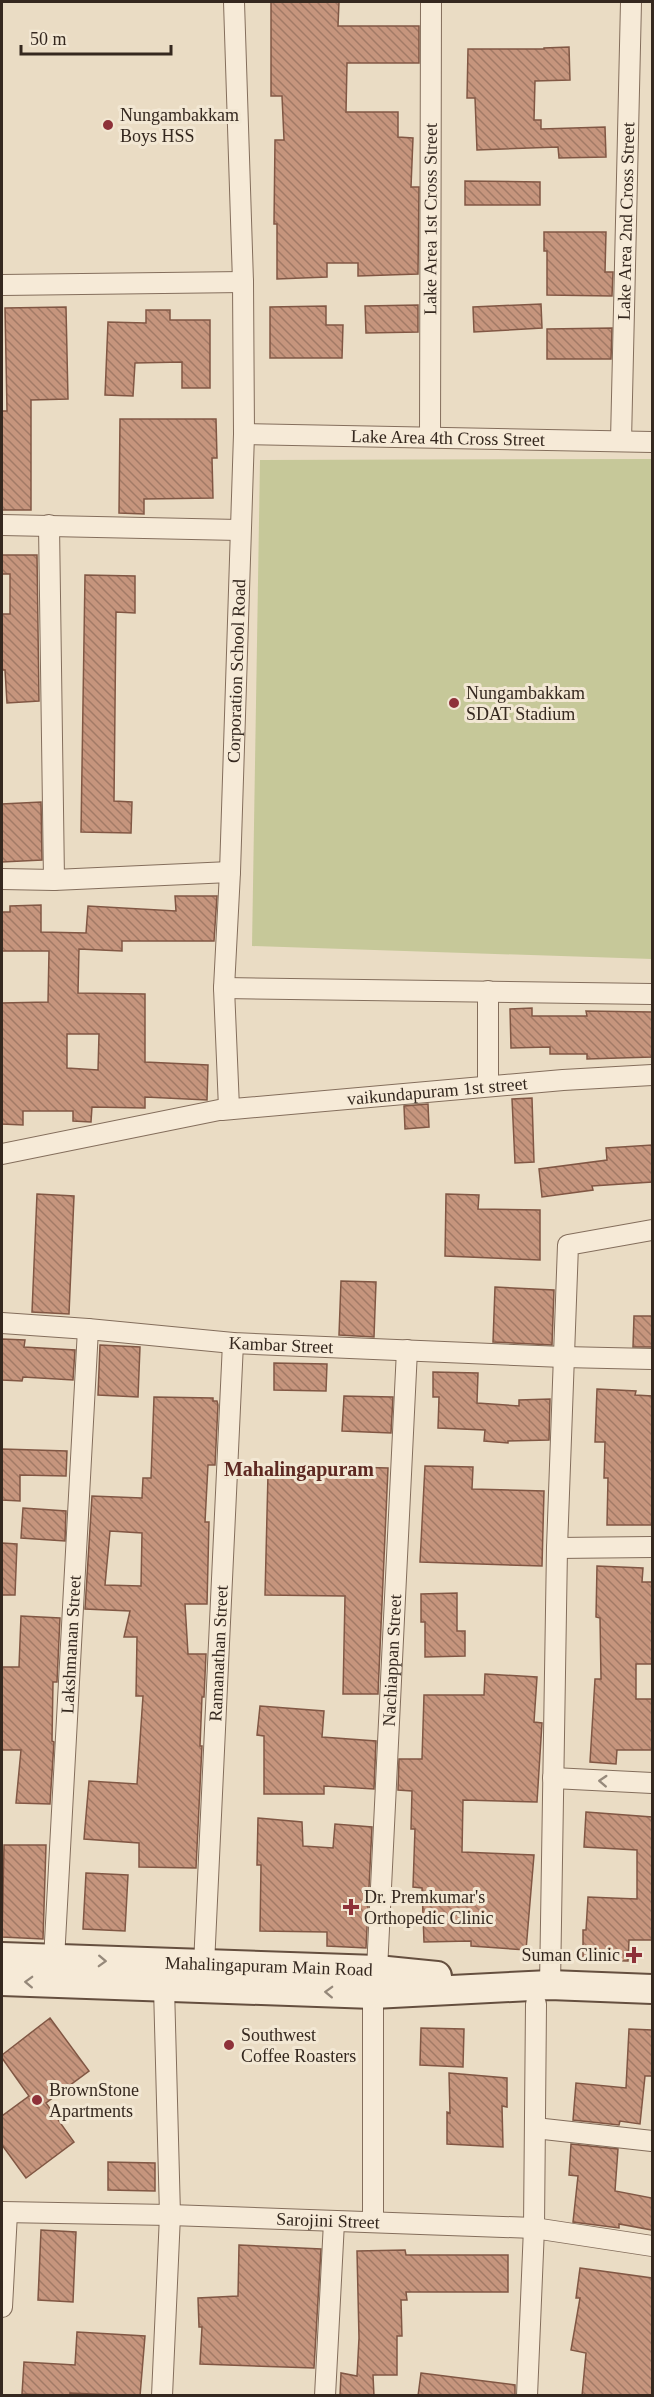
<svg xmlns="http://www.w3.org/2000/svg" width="654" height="2397" font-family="Georgia,serif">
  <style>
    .green { fill: #c6c899 }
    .building { fill: url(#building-back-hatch); stroke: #815744; stroke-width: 1.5; fill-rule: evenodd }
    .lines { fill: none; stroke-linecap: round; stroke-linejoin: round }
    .street-casing { stroke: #846e5c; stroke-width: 22 }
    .secondary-casing { stroke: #654f3f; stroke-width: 32 }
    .street { stroke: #f6ead7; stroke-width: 20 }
    .secondary { stroke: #f6ead7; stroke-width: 28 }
    .oneway { stroke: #96897b }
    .poi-dot { fill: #8e3139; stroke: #f2e7d3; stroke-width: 2 }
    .labels { text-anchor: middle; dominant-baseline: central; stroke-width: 6; stroke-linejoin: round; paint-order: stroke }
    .poi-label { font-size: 18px; fill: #35281f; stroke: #f2e7d3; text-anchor: start }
    .street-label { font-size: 18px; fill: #35281f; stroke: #f2e7d3 }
    .neighbourhood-label { font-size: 20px; font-weight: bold; fill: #5e2922; stroke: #f2e7d3 }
  </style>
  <defs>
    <pattern id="building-back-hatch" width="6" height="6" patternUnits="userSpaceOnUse" patternTransform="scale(1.5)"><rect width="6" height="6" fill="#c6957d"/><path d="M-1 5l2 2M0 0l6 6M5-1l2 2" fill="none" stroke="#a27a66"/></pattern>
  </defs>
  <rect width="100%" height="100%" fill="#eadcc4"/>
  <path class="green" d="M 652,459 L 652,959 L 252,946 L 260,460 Z"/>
  <path class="building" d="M 271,2 L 339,2 L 338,26 L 419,26 L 419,63 L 347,63 L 346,112 L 398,112 L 398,137 L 413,138 L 411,187 L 419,187 L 418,274 L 358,276 L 358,263 L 327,263 L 327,277 L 277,279 L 277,224 L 274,224 L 275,140 L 284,140 L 282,96 L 271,96 Z
    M 569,47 L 570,80 L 535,81 L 534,120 L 541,120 L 541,129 L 605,127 L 606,157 L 559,158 L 558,147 L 477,150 L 475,98 L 467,98 L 468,49 L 544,49 L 544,48 Z
    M 465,181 L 540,182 L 540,205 L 465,205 Z
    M 544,232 L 606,232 L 605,272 L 613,272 L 612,296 L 547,295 L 547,251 L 544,251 Z
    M 541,304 L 542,328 L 474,332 L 473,307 Z
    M 418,305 L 418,332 L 366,333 L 365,306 Z
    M 326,306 L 326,325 L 343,325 L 342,358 L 270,358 L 270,307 Z
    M 66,307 L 68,399 L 31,400 L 31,510 L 2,510 L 2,411 L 7,411 L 5,308 Z
    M 146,310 L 170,310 L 170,320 L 210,320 L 210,388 L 182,388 L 182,362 L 135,363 L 133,396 L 105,395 L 108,322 L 146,323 Z
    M 612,328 L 611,359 L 547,359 L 547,329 Z
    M 120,419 L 216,419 L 217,458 L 212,458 L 213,498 L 144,499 L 144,514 L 119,513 Z
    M 2,555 L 37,555 L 39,701 L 7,703 L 5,670 L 2,670 L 2,614 L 10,614 L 10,574 L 2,574 Z
    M 85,575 L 135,576 L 135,613 L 116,612 L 114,801 L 132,802 L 131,833 L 81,832 Z
    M 41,802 L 42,860 L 2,862 L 2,804 Z
    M 175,896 L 217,896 L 214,941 L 122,941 L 122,951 L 79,949 L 78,993 L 145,994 L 145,1062 L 208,1065 L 207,1100 L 145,1097 L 145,1108 L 92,1107 L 91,1122 L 73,1121 L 73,1111 L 23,1111 L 23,1125 L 2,1124 L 2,1003 L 48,1002 L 49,951 L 2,951 L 2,912 L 10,912 L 10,906 L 41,905 L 41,932 L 86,933 L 88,906 L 176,911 ZM 67,1034 L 99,1034 L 98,1070 L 67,1068 Z
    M 532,1008 L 532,1016 L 587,1016 L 586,1011 L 652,1012 L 652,1057 L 587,1059 L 587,1054 L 550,1054 L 550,1047 L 511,1048 L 510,1009 Z
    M 532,1098 L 534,1162 L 515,1163 L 512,1099 Z
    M 428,1104 L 429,1127 L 405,1129 L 404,1106 Z
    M 652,1145 L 652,1182 L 592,1186 L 593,1190 L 542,1197 L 539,1169 L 607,1160 L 606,1148 Z
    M 37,1194 L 74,1196 L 69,1314 L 32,1312 Z
    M 446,1194 L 479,1195 L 478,1209 L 540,1210 L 540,1260 L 445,1256 Z
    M 341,1281 L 376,1282 L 374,1337 L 339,1335 Z
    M 495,1287 L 554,1290 L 552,1345 L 493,1342 Z
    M 634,1316 L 652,1316 L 652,1347 L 633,1347 Z
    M 2,1339 L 25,1340 L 24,1347 L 75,1350 L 73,1380 L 23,1377 L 22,1381 L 2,1380 Z
    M 100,1345 L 140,1347 L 138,1397 L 98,1395 Z
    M 274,1363 L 327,1364 L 326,1391 L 274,1390 Z
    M 433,1372 L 478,1373 L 477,1403 L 519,1406 L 519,1400 L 550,1399 L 549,1440 L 508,1441 L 508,1443 L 484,1441 L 485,1430 L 438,1428 L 439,1397 L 433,1397 Z
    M 597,1389 L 636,1391 L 635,1395 L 652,1396 L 652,1525 L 607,1525 L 608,1478 L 604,1478 L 605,1442 L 595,1442 Z
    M 344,1396 L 393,1397 L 391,1433 L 342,1431 Z
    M 154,1397 L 213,1398 L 213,1401 L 217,1401 L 218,1405 L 215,1465 L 208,1465 L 205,1522 L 209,1522 L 207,1604 L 185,1604 L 188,1654 L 206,1654 L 204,1697 L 202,1697 L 200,1746 L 202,1746 L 196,1868 L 139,1867 L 139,1843 L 84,1839 L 89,1781 L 137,1784 L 143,1696 L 136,1696 L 137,1637 L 124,1637 L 130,1611 L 85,1609 L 92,1496 L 142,1498 L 143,1478 L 151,1478 ZM 110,1531 L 142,1533 L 141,1586 L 105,1585 Z
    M 2,1449 L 67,1451 L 66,1476 L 20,1475 L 20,1501 L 2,1500 Z
    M 425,1466 L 473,1467 L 472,1489 L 544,1491 L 542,1566 L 420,1562 Z
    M 347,1467 L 388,1468 L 378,1694 L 343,1694 L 345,1596 L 265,1595 L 268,1474 L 347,1476 Z
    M 23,1508 L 66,1511 L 65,1541 L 21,1538 Z
    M 2,1543 L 17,1544 L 15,1595 L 2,1595 Z
    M 597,1566 L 643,1568 L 642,1582 L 652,1582 L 652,1664 L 636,1664 L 636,1699 L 652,1699 L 652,1750 L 617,1750 L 616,1764 L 590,1762 L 595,1679 L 601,1679 L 600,1618 L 596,1617 Z
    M 457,1593 L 457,1631 L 465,1631 L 465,1656 L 425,1657 L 425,1622 L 421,1622 L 421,1594 Z
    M 21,1616 L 60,1618 L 57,1682 L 53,1682 L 52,1741 L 54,1742 L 50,1804 L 16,1803 L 21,1750 L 2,1750 L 2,1667 L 19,1667 Z
    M 485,1674 L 537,1677 L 534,1722 L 542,1723 L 537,1802 L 463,1800 L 462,1852 L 534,1855 L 526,1950 L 471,1946 L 471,1941 L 424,1942 L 422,1888 L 413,1887 L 415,1829 L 411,1829 L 412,1791 L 398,1790 L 399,1759 L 422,1759 L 424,1695 L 484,1695 Z
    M 260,1706 L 324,1711 L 322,1737 L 376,1741 L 374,1789 L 324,1786 L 324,1794 L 264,1794 L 264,1736 L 257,1735 Z
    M 586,1812 L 652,1817 L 652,1940 L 629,1940 L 628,1961 L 583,1960 L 583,1930 L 586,1930 L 588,1897 L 637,1899 L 637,1850 L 584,1847 Z
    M 258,1818 L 302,1822 L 303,1846 L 333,1848 L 335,1824 L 372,1827 L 366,1948 L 327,1946 L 327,1932 L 260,1931 L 261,1865 L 257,1865 Z
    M 4,1845 L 46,1845 L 43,1939 L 2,1937 Z
    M 86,1873 L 128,1875 L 125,1931 L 83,1929 Z
    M 50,2018 L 89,2071 L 46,2103 L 74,2142 L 26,2178 L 2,2145 L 2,2116 L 29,2096 L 2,2058 L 2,2055 Z
    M 421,2028 L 464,2029 L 463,2067 L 420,2065 Z
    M 629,2029 L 652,2030 L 652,2076 L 645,2076 L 640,2124 L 620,2121 L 619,2125 L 573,2120 L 576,2083 L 626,2088 Z
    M 449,2073 L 507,2078 L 507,2107 L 502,2106 L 503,2147 L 447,2144 L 447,2112 L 450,2113 Z
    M 571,2144 L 618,2149 L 615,2191 L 652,2198 L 652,2230 L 619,2224 L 619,2228 L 573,2222 L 578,2176 L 569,2175 Z
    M 108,2162 L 155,2163 L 155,2191 L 108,2190 Z
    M 41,2230 L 76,2232 L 73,2302 L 38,2300 Z
    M 239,2245 L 321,2249 L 314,2368 L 200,2364 L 202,2327 L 199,2327 L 198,2298 L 238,2296 Z
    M 405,2250 L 406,2255 L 508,2255 L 508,2292 L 406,2292 L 407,2300 L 401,2300 L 402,2336 L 397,2336 L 397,2375 L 373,2375 L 374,2396 L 340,2396 L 341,2373 L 357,2376 L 359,2338 L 357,2251 Z
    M 580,2268 L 652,2278 L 652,2396 L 582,2396 L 586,2353 L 571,2350 L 580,2298 L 576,2298 Z
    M 77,2332 L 145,2336 L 140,2396 L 70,2393 L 70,2396 L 22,2394 L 24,2362 L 75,2365 Z
    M 421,2373 L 515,2385 L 515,2396 L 418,2396 Z"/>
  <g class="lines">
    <g class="street-casing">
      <g id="street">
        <path d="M 2,285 L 243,282"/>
        <path id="s1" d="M 244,434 L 652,442"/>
        <path id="s2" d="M 430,437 L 431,2"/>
        <path id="s3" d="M 621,441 L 631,2"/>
        <path d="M 2,525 L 239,530"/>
        <path d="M 49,525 L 54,880"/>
        <path d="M 2,879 L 54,880 L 230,872"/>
        <path d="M 224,988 L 652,994"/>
        <path d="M 488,991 L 488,1086"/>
        <path id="s4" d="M 222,1110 L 563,1080 L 652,1075"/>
        <path id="s5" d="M 2,1154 L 229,1108 L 224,988 L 230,872 L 244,434 L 243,282 L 234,2"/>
        <path id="s6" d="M 2,1323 L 88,1329 L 233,1343 L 563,1357 L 652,1359"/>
        <path d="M 557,1548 L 652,1547"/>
        <path d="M 553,1778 L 652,1783"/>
        <path id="s7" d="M 54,1960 L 88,1329"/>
        <path id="s8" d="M 204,1965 L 233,1343"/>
        <path id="s9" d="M 377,1970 L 407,1350"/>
        <path d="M 550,1985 L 557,1548 L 568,1245 L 652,1230"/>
        <path d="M 373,1994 L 373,2222"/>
        <path d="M 535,2128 L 652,2141"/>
        <path id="s10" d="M 2,2212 L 170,2215 L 534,2228 L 652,2246"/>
        <path d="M 2,2307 L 7,2213"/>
        <path d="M 162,2396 L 170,2215 L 164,1987 L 166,1975"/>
        <path d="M 325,2396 L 334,2222"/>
        <path d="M 527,2396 L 534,2228 L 536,2004"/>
      </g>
    </g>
    <g class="secondary-casing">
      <g id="secondary">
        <path id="s11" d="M 2,1957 L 377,1970 L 437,1976"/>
        <path d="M 2,1981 L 373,1994 L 550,1985 L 652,1989"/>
      </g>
    </g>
    <use href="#street" class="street"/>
    <use href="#secondary" class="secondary"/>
  </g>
  <defs><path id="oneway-chevron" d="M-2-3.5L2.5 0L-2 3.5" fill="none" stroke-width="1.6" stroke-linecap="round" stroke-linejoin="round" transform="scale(1.5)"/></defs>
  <g class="oneway">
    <use href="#oneway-chevron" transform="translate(603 1781) rotate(-177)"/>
    <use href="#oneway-chevron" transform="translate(102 1961) rotate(2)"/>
    <use href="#oneway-chevron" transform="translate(29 1982) rotate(-178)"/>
    <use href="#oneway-chevron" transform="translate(329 1992) rotate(-178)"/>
  </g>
  <g class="poi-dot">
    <circle cx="108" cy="125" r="6"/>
    <circle cx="454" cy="703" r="6"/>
    <path d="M348 1898h6v6h6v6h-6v6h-6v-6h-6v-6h6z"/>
    <path d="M631 1946h6v6h6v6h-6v6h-6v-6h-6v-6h6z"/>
    <circle cx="229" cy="2045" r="6"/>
    <circle cx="37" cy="2100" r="6"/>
  </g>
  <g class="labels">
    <g class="poi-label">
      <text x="120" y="115">Nungambakkam<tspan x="120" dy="21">Boys HSS</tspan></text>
      <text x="466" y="693">Nungambakkam<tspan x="466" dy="21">SDAT Stadium</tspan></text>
      <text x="364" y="1897">Dr. Premkumar's<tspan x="364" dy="21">Orthopedic Clinic</tspan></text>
      <text x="620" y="1955" text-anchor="end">Suman Clinic</text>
      <text x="241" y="2035">Southwest<tspan x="241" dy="21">Coffee Roasters</tspan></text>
      <text x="49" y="2090">BrownStone<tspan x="49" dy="21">Apartments</tspan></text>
    </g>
    <g class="street-label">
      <text stroke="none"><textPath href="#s2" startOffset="218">Lake Area 1st Cross Street</textPath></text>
      <text stroke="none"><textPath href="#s3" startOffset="220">Lake Area 2nd Cross Street</textPath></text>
      <text stroke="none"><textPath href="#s1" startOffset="204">Lake Area 4th Cross Street</textPath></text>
      <text stroke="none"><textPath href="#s5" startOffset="669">Corporation School Road</textPath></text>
      <text stroke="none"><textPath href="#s4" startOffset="216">vaikundapuram 1st street</textPath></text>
      <text stroke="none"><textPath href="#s6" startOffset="280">Kambar Street</textPath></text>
      <text stroke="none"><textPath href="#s7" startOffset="316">Lakshmanan Street</textPath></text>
      <text stroke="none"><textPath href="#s8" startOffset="312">Ramanathan Street</textPath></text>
      <text stroke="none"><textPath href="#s9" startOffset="310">Nachiappan Street</textPath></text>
      <text stroke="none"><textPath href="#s11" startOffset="267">Mahalingapuram Main Road</textPath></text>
      <text stroke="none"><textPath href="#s10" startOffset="326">Sarojini Street</textPath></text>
    </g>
    <g class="neighbourhood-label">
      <text x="299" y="1469">Mahalingapuram</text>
    </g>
  </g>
  <rect width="654" height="2397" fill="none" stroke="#35281f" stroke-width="6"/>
  <path d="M21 45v9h150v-9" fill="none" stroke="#35281f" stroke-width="3"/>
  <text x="30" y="45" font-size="18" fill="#35281f" stroke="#f2e7d3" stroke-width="4.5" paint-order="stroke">50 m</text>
</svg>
